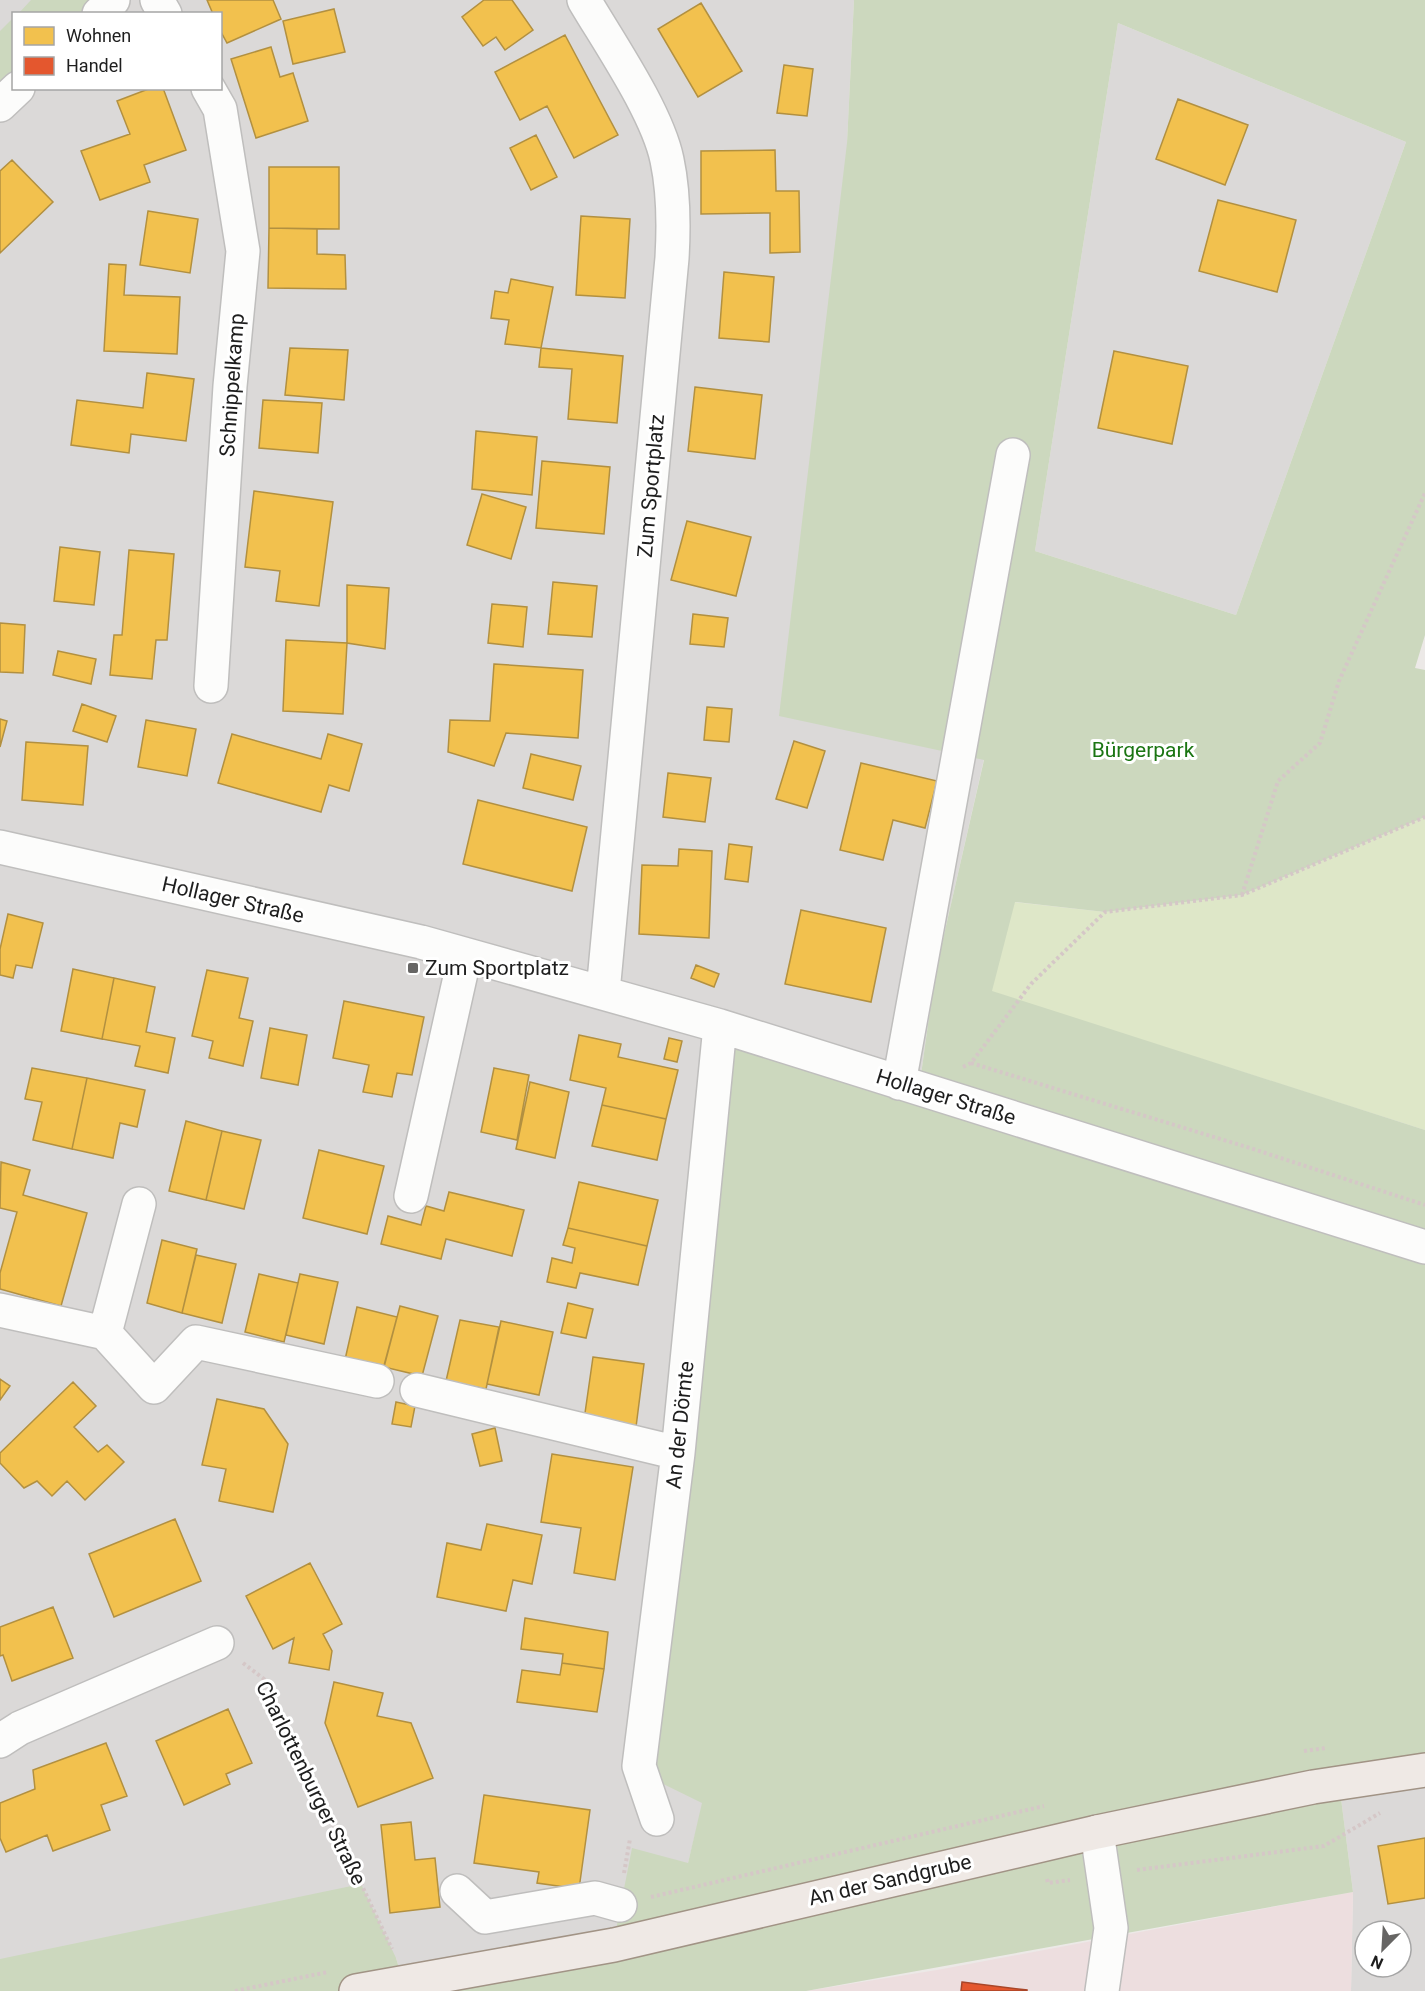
<svg xmlns="http://www.w3.org/2000/svg" width="1425" height="1991" font-family="Roboto,sans-serif">
  <style>
    .residential { fill: #dbd9d8; fill-rule: evenodd }
    .commercial { fill: #eddedf }
    .grass { fill: #dee7c8 }
    .forest { fill: #ccd8be; fill-rule: evenodd }
    .homes { fill: #f2c14e; stroke: #b29040; stroke-width: 1.5 }
    .shops { fill: #e4572e; stroke: #a94629; stroke-width: 1.5 }
    .lines { fill: none; stroke-linecap: round; stroke-linejoin: round }
    .minor-casing { stroke: #bfbebd; stroke-width: 36 }
    .major-casing { stroke: #a19385; stroke-width: 36 }
    .path { stroke: #d5c7c7; stroke-width: 4; stroke-dasharray: 3 3; stroke-linecap: butt }
    .minor { stroke: #fcfcfb; stroke-width: 33 }
    .major { stroke: #efe9e5; stroke-width: 33 }
    .poi-dot { fill: #666564; stroke: #fff; stroke-width: 2 }
    .labels { text-anchor: middle; dominant-baseline: central; stroke-width: 6; stroke-linejoin: round; paint-order: stroke }
    .street-label { font-size: 21px; fill: #1e1e1e; stroke: #fff }
    .park-label { font-size: 21px; fill: #1b7513; stroke: #fff }
    .poi-label { font-size: 21px; fill: #1e1e1e; stroke: #fff; text-anchor: start }
  </style>
  <rect width="100%" height="100%" fill="#ece9e7"/>
  <path class="residential" d="M 0,0 L 854,0 L 847,143 L 984,759 L 935,974 L 919,1089 L 703,1803 L 688,1863 L 614,1945 L 403,1981 L 396,1958 L 0,1959 ZM 14,14 L 220,14 L 220,88 L 14,88 Z
    M 1118,23 L 1406,142 L 1236,615 L 1035,551 Z
    M 1425,1770 L 1425,1991 L 1351,1991 L 1353,1892 L 1339,1783 ZM 1365,1931 L 1401,1931 L 1401,1967 L 1365,1967 Z"/>
  <path class="commercial" d="M 1353,1892 L 1351,1991 L 806,1991 L 937,1970 Z"/>
  <path class="grass" d="M 1425,817 L 1425,1130 L 991,992 L 1014,902 L 1105,912 L 1242,895 Z"/>
  <path class="forest" d="M 31,0 L 90,0 L 95,13 L 18,14 Z
    M 854,0 L 1425,0 L 1425,635 L 1415,668 L 1425,670 L 1425,817 L 1242,895 L 1105,912 L 1015,902 L 992,991 L 1425,1130 L 1425,1770 L 1339,1783 L 1353,1892 L 806,1991 L 0,1991 L 0,1959 L 361,1884 L 396,1958 L 403,1981 L 613,1945 L 632,1848 L 688,1863 L 702,1803 L 649,1777 L 720,1026 L 919,1089 L 935,974 L 984,760 L 779,716 L 847,143 ZM 1118,23 L 1406,142 L 1236,615 L 1035,551 Z
    M 13,18 L 14,88 L 0,105 L 0,31 Z"/>
  <path class="homes" d="M 207,0 L 273,0 L 281,19 L 227,43 L 220,30 L 220,14 L 213,14 Z
    M 484,0 L 512,0 L 533,30 L 505,50 L 496,37 L 483,46 L 462,17 Z
    M 701,3 L 742,71 L 698,97 L 658,29 Z
    M 334,9 L 345,52 L 293,64 L 283,21 Z
    M 565,35 L 618,135 L 574,158 L 547,106 L 520,120 L 495,72 Z
    M 271,47 L 280,77 L 293,73 L 308,121 L 256,138 L 231,59 Z
    M 784,65 L 813,69 L 807,116 L 777,113 Z
    M 151,88 L 163,88 L 186,150 L 144,165 L 150,182 L 100,200 L 81,151 L 130,134 L 117,101 Z
    M 1178,99 L 1248,125 L 1225,185 L 1156,159 Z
    M 536,135 L 557,177 L 531,190 L 510,148 Z
    M 775,150 L 776,191 L 799,191 L 800,252 L 770,253 L 770,213 L 701,214 L 701,151 Z
    M 12,160 L 53,202 L 0,253 L 0,171 Z
    M 269,167 L 339,167 L 339,229 L 269,228 Z
    M 1218,200 L 1296,220 L 1277,292 L 1199,271 Z
    M 148,211 L 198,219 L 190,273 L 140,265 Z
    M 581,216 L 630,219 L 625,298 L 576,295 Z
    M 269,228 L 317,229 L 317,254 L 345,255 L 346,289 L 268,288 Z
    M 109,264 L 126,265 L 124,295 L 180,297 L 177,354 L 104,351 Z
    M 724,272 L 774,277 L 769,342 L 719,338 Z
    M 511,279 L 553,287 L 541,348 L 505,344 L 509,320 L 491,318 L 495,291 L 508,293 Z
    M 290,348 L 348,350 L 344,400 L 285,395 Z
    M 541,348 L 623,356 L 617,423 L 568,419 L 572,369 L 539,367 Z
    M 1114,351 L 1188,366 L 1172,444 L 1098,428 Z
    M 147,373 L 194,379 L 186,441 L 131,434 L 129,453 L 71,445 L 77,400 L 143,408 Z
    M 695,387 L 762,395 L 755,459 L 688,451 Z
    M 263,400 L 322,403 L 318,453 L 259,448 Z
    M 476,431 L 537,437 L 532,495 L 472,489 Z
    M 542,461 L 610,467 L 604,534 L 536,528 Z
    M 254,491 L 333,502 L 319,606 L 276,601 L 280,571 L 245,567 Z
    M 482,494 L 526,507 L 511,559 L 467,545 Z
    M 687,521 L 751,537 L 736,596 L 671,580 Z
    M 60,547 L 100,552 L 94,605 L 54,601 Z
    M 129,550 L 174,554 L 167,640 L 156,640 L 152,679 L 110,675 L 114,635 L 122,635 Z
    M 553,582 L 597,586 L 592,637 L 548,634 Z
    M 347,585 L 389,588 L 385,649 L 347,643 Z
    M 492,604 L 527,607 L 523,647 L 488,643 Z
    M 693,614 L 728,618 L 724,647 L 690,644 Z
    M 0,623 L 25,625 L 23,673 L 0,672 Z
    M 286,640 L 347,643 L 343,714 L 283,711 Z
    M 58,651 L 96,659 L 91,684 L 53,675 Z
    M 494,664 L 583,670 L 578,738 L 506,733 L 494,766 L 448,752 L 450,720 L 490,721 Z
    M 82,704 L 116,716 L 107,742 L 73,731 Z
    M 707,707 L 732,709 L 729,742 L 704,740 Z
    M 0,719 L 7,721 L 0,747 Z
    M 146,720 L 196,729 L 187,776 L 138,767 Z
    M 232,734 L 321,759 L 328,734 L 362,744 L 349,791 L 329,785 L 321,812 L 218,783 Z
    M 794,741 L 825,751 L 807,808 L 776,799 Z
    M 26,742 L 88,746 L 83,805 L 22,800 Z
    M 531,754 L 581,766 L 573,800 L 523,788 Z
    M 861,763 L 937,781 L 925,828 L 893,820 L 883,860 L 840,850 Z
    M 668,773 L 711,778 L 705,822 L 663,817 Z
    M 478,800 L 587,827 L 572,891 L 463,864 Z
    M 729,844 L 752,847 L 748,882 L 725,879 Z
    M 679,849 L 712,851 L 709,938 L 639,934 L 642,865 L 678,866 Z
    M 801,910 L 886,928 L 871,1002 L 785,984 Z
    M 8,914 L 43,923 L 32,968 L 16,965 L 13,978 L 0,975 L 0,949 Z
    M 696,965 L 719,974 L 714,987 L 691,978 Z
    M 73,969 L 114,978 L 102,1039 L 61,1031 Z
    M 207,970 L 248,978 L 239,1018 L 253,1021 L 243,1066 L 209,1058 L 213,1041 L 192,1036 Z
    M 114,978 L 155,987 L 146,1032 L 175,1038 L 168,1073 L 135,1066 L 140,1046 L 102,1039 Z
    M 344,1001 L 424,1017 L 412,1075 L 397,1073 L 392,1097 L 363,1092 L 369,1065 L 333,1058 Z
    M 270,1028 L 307,1035 L 298,1085 L 261,1078 Z
    M 579,1035 L 621,1044 L 618,1057 L 678,1070 L 666,1119 L 602,1105 L 606,1088 L 570,1080 Z
    M 669,1038 L 682,1041 L 677,1062 L 664,1059 Z
    M 32,1068 L 87,1078 L 72,1149 L 33,1140 L 42,1102 L 25,1099 Z
    M 494,1068 L 529,1075 L 517,1140 L 481,1132 Z
    M 87,1078 L 145,1090 L 137,1127 L 120,1123 L 113,1158 L 72,1149 Z
    M 530,1082 L 569,1092 L 555,1158 L 516,1149 Z
    M 602,1105 L 666,1119 L 657,1160 L 592,1146 Z
    M 186,1121 L 222,1131 L 206,1200 L 169,1191 Z
    M 222,1131 L 261,1140 L 244,1209 L 206,1200 Z
    M 319,1150 L 384,1166 L 367,1234 L 303,1218 Z
    M 1,1162 L 30,1170 L 23,1195 L 87,1213 L 61,1306 L 0,1289 L 0,1273 L 17,1212 L 0,1208 Z
    M 579,1182 L 658,1200 L 647,1246 L 568,1228 Z
    M 449,1192 L 524,1210 L 512,1256 L 446,1239 L 441,1259 L 381,1244 L 388,1216 L 421,1225 L 426,1206 L 444,1211 Z
    M 568,1228 L 647,1246 L 638,1285 L 580,1273 L 576,1288 L 547,1282 L 552,1258 L 572,1263 L 575,1248 L 563,1245 Z
    M 162,1240 L 197,1249 L 182,1313 L 147,1303 Z
    M 196,1255 L 236,1264 L 222,1323 L 182,1313 Z
    M 259,1274 L 298,1283 L 284,1342 L 245,1332 Z
    M 300,1274 L 338,1282 L 324,1344 L 286,1335 Z
    M 568,1303 L 593,1309 L 586,1338 L 561,1333 Z
    M 400,1306 L 438,1316 L 422,1376 L 384,1367 Z
    M 357,1307 L 397,1317 L 382,1373 L 344,1364 Z
    M 460,1320 L 499,1327 L 486,1389 L 446,1381 Z
    M 501,1321 L 553,1332 L 539,1395 L 487,1384 Z
    M 593,1357 L 644,1364 L 636,1427 L 584,1420 Z
    M 0,1379 L 10,1386 L 0,1400 Z
    M 73,1382 L 96,1406 L 74,1427 L 98,1452 L 107,1445 L 124,1462 L 85,1500 L 67,1481 L 52,1496 L 37,1481 L 24,1488 L 0,1463 L 0,1453 Z
    M 217,1399 L 264,1409 L 288,1444 L 273,1512 L 219,1501 L 226,1469 L 202,1465 Z
    M 396,1402 L 415,1406 L 411,1427 L 392,1424 Z
    M 495,1428 L 502,1461 L 480,1466 L 472,1434 Z
    M 552,1454 L 633,1467 L 615,1580 L 574,1573 L 581,1528 L 541,1522 Z
    M 175,1519 L 201,1581 L 114,1617 L 89,1554 Z
    M 487,1524 L 542,1535 L 532,1584 L 513,1580 L 506,1611 L 437,1597 L 447,1543 L 481,1550 Z
    M 310,1563 L 342,1624 L 323,1634 L 332,1651 L 329,1670 L 289,1663 L 294,1638 L 273,1649 L 246,1596 Z
    M 53,1607 L 73,1658 L 12,1681 L 3,1655 L 0,1656 L 0,1627 Z
    M 525,1618 L 608,1632 L 604,1669 L 562,1663 L 563,1654 L 521,1649 Z
    M 562,1663 L 604,1669 L 597,1712 L 517,1702 L 522,1670 L 560,1675 Z
    M 334,1682 L 383,1693 L 377,1716 L 411,1723 L 433,1778 L 358,1807 L 325,1723 Z
    M 228,1709 L 252,1763 L 226,1774 L 230,1784 L 184,1805 L 156,1741 Z
    M 106,1743 L 127,1796 L 101,1805 L 110,1830 L 53,1851 L 47,1835 L 6,1852 L 0,1838 L 0,1803 L 35,1789 L 33,1770 Z
    M 484,1795 L 590,1810 L 579,1889 L 537,1883 L 539,1872 L 474,1863 Z
    M 411,1822 L 415,1860 L 435,1858 L 440,1907 L 390,1913 L 381,1825 Z
    M 1425,1838 L 1425,1898 L 1388,1904 L 1378,1846 Z"/>
  <path class="shops" d="M 962,1982 L 1027,1990 L 1027,1991 L 961,1991 Z"/>
  <g class="lines">
    <g class="minor-casing">
      <path id="minor" d="M 157,0 L 165,14
        M 584,0 C 610,44 657,112 667,160 C 674,193 674,224 672,258 L 603,992
        M 99,14 L 113,0
        M 208,88 L 220,109 L 243,251 L 230,386 L 211,686
        M 0,105 L 18,88
        M 0,847 L 421,942 L 720,1026 L 1425,1247
        M 899,1083 L 1013,455
        M 411,1196 L 465,955
        M 0,1310 L 105,1333 L 154,1387 L 196,1342 L 377,1381
        M 105,1333 L 139,1204
        M 417,1390 L 678,1453
        M 0,1741 L 20,1728 L 217,1643
        M 657,1819 L 639,1766 L 678,1453 L 720,1026
        M 1097,1832 L 1111,1928 L 1102,1991
        M 457,1891 L 485,1917 L 595,1898 L 620,1905"/>
    </g>
    <g class="major-casing">
      <path id="major" d="M 356,1991 L 614,1945 L 1097,1832 L 1313,1787 L 1425,1770"/>
    </g>
    <path class="path" d="M 1242,895 L 1278,781 L 1320,743 L 1339,681 L 1425,493
      M 971,1063 L 1250,1148 L 1425,1205
      M 963,1067 L 971,1063 L 1031,984 L 1105,912 L 1242,895 L 1425,817
      M 243,1663 L 264,1679 L 392,1949
      M 1304,1751 L 1326,1748
      M 1137,1870 L 1324,1846 L 1380,1813
      M 624,1873 L 630,1839
      M 1047,1879 L 1048,1883 L 1070,1880
      M 651,1897 L 1044,1806
      M 235,1991 L 328,1972"/>
    <use href="#minor" class="minor"/>
    <use href="#major" class="major"/>
  </g>
  <rect class="poi-dot" x="407" y="962" width="12" height="12" rx="3"/>
  <g class="labels">
    <g class="street-label">
      <text transform="translate(232 385) rotate(-86)">Schnippelkamp</text>
      <text transform="translate(651 486) rotate(-85)">Zum Sportplatz</text>
      <text transform="translate(233 900) rotate(13)">Hollager Straße</text>
      <text transform="translate(946 1097) rotate(17)">Hollager Straße</text>
      <text transform="translate(680 1425) rotate(-84)">An der Dörnte</text>
      <text transform="translate(311 1783) rotate(64)">Charlottenburger Straße</text>
      <text transform="translate(890 1880) rotate(-13)">An der Sandgrube</text>
    </g>
    <g class="park-label">
      <text x="1143" y="750">Bürgerpark</text>
    </g>
    <g class="poi-label">
      <text x="425" y="968">Zum Sportplatz</text>
    </g>
  </g>
  <rect x="12" y="12" width="210" height="78" fill="#ffffff" stroke="#a5a5a5" stroke-width="1.5"/>
  <rect x="24" y="27" width="30" height="18" fill="#f2c14e" stroke="#a5a5a5" stroke-width="1.5"/>
  <text x="66" y="42" font-size="18" fill="#1e1e1e">Wohnen</text>
  <rect x="24" y="57" width="30" height="18" fill="#e4572e" stroke="#a5a5a5" stroke-width="1.5"/>
  <text x="66" y="72" font-size="18" fill="#1e1e1e">Handel</text>
  <g transform="translate(1383 1949) rotate(204)"><circle r="28" fill="#ffffff" stroke="#a5a5a5" stroke-width="1.5"/>
  <path d="M0-4.5L10 22L0 15L-10 22Z" fill="#666564"/>
  <text y="-9" font-size="16" font-weight="bold" text-anchor="middle" fill="#1e1e1e">N</text>
  </g>
</svg>
